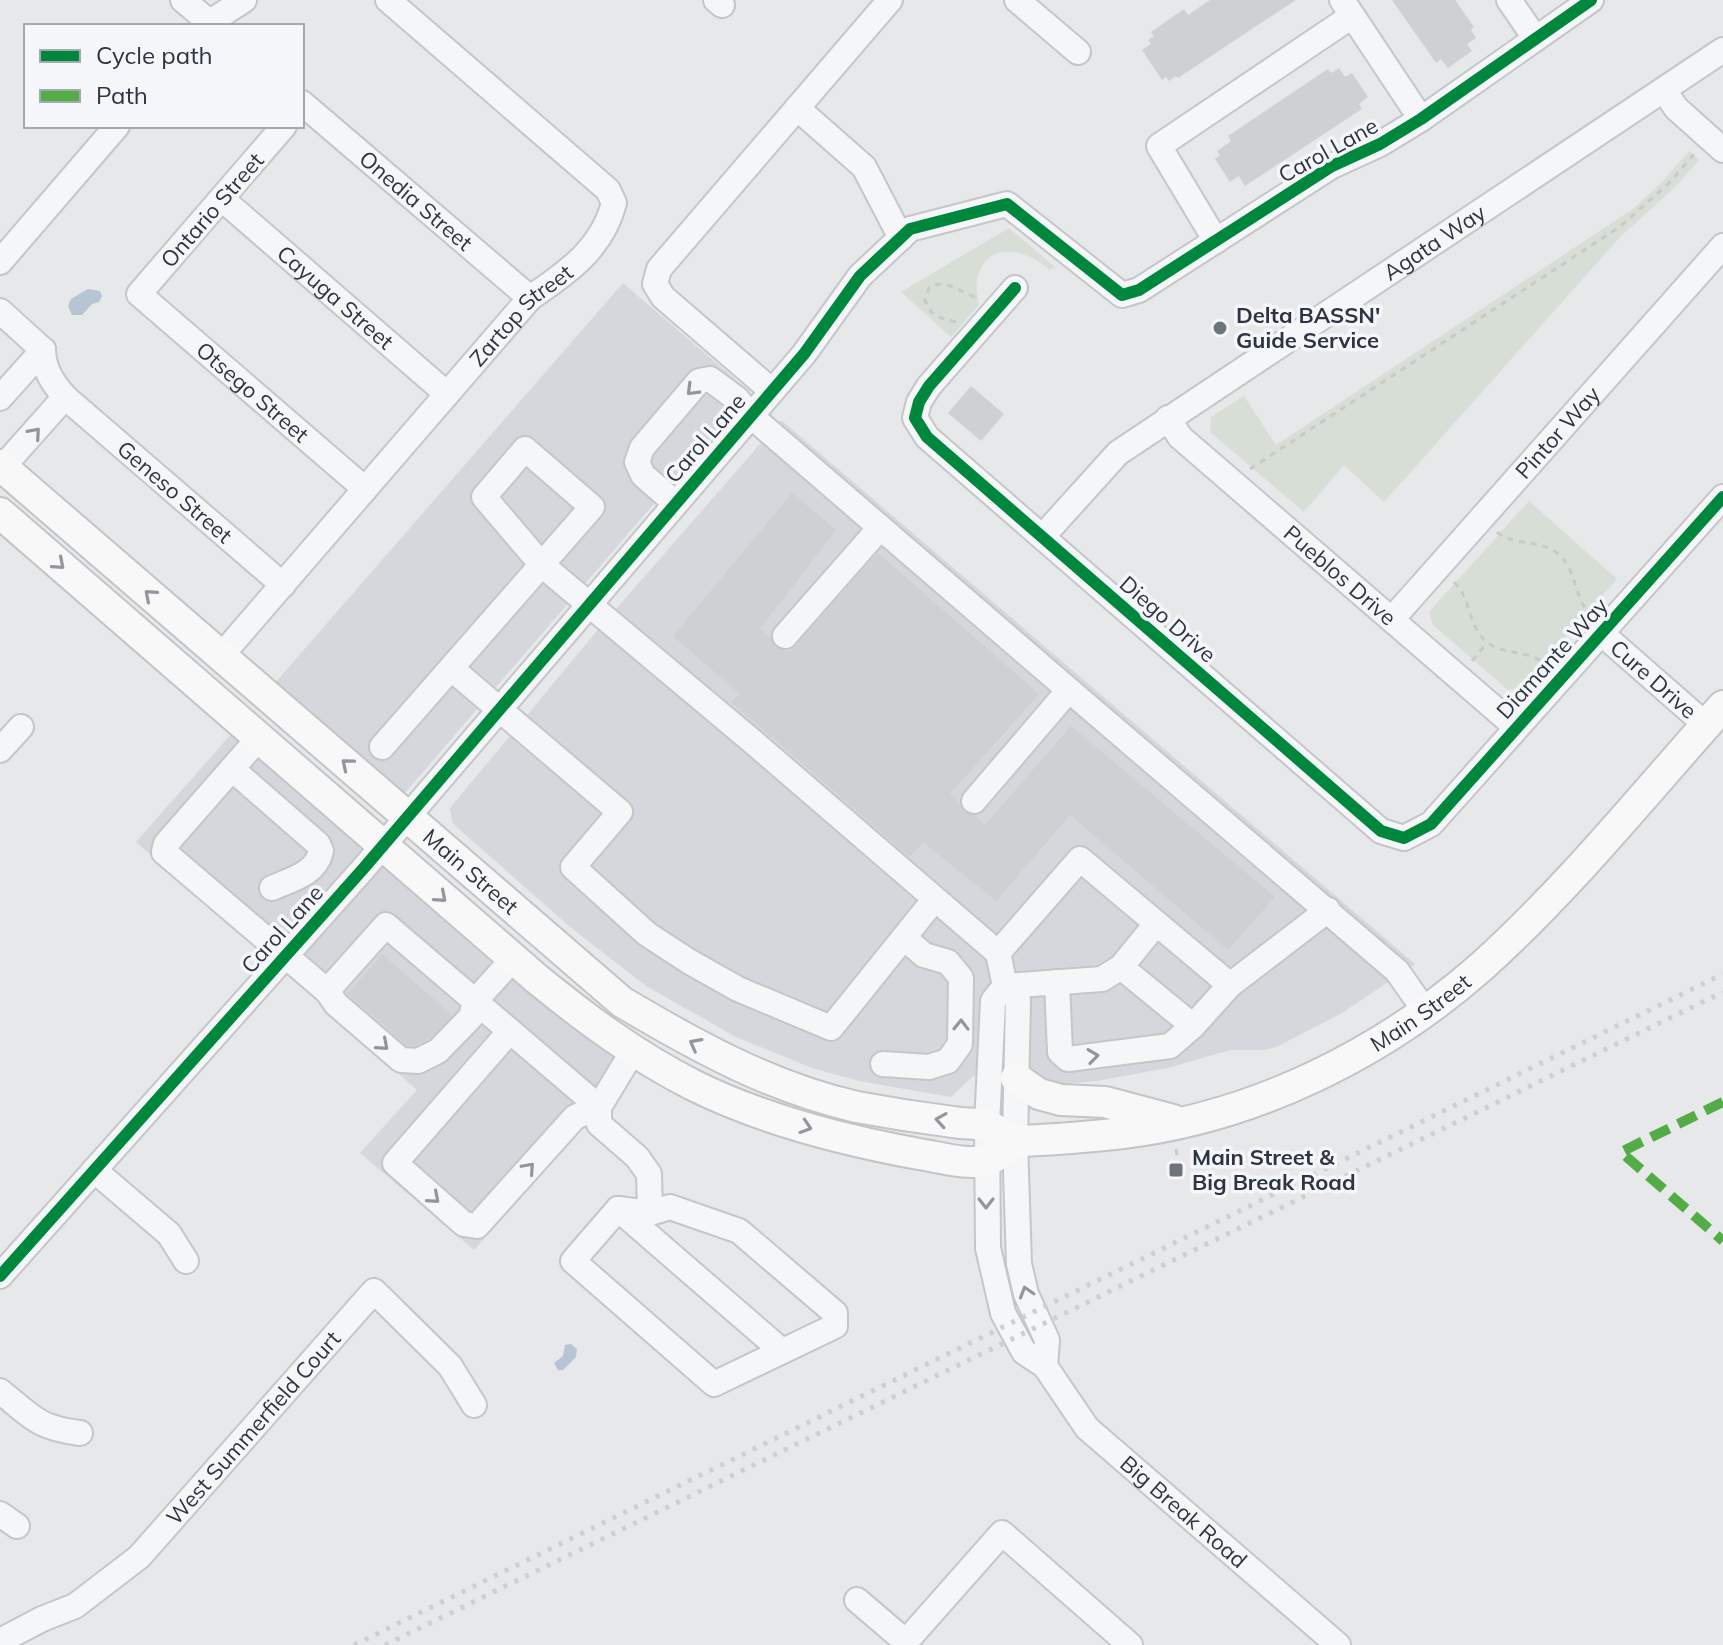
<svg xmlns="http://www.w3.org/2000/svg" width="1723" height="1645" font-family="Mulish,sans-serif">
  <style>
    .built { fill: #d5d7dd }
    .green { fill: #d7ded6 }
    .water { fill: #b6c4d3 }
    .building { fill: #ced0d2 }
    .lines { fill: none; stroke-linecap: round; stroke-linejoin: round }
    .minor-casing { stroke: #c4c6c8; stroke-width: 28 }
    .major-casing { stroke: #c2c5c8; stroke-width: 34 }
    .path { stroke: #c7c9cc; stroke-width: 3; stroke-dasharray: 6 6; stroke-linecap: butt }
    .minor { stroke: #f5f6f7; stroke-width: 24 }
    .major { stroke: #f8f8f8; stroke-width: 30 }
    .rail { stroke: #cecfd2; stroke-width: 5; stroke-dasharray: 4 8; stroke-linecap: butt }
    .quiet { stroke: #54ac47; stroke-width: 10; stroke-dasharray: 20 10; stroke-linecap: butt }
    .cycleway-casing { stroke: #f4f6f9; stroke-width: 17 }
    .cycleway { stroke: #00873e; stroke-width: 12 }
    .oneway { stroke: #91969d }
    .oneway2 { stroke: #92969e }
    .poi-dot { fill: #6e747d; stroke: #f4f6f9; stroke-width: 3 }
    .labels { text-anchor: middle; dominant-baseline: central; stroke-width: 7; stroke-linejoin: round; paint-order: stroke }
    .street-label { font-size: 22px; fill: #2d3543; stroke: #f4f6f9 }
    .poi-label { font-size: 22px; font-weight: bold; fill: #2d3543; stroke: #f4f6f9; text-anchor: start }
  </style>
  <rect width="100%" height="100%" fill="#e6e8ea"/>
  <path class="built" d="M 623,283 L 750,392 L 404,794 L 275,683 Z
    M 781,420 L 1415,964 L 1342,1013 L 1276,1047 L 1265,1050 L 1230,1050 L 1168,1068 L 1097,1081 L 1057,1085 L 1036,1073 L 973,1076 L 951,1097 L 859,1081 L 812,1068 L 736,1037 L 646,986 L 570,927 L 459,829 L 452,822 L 450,808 L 596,632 Z
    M 233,732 L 373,848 L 271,960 L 136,842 Z
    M 386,861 L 553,1010 L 619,1062 L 589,1120 L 474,1250 L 360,1153 L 417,1090 L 286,973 Z"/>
  <path class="green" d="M 1689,151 L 1699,160 L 1675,187 L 1621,236 L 1384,502 L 1344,465 L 1304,512 L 1210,432 L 1211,417 L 1244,396 L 1276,445 L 1633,209 L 1664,180 Z
    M 1009,228 L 1055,267 L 1050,270 C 1026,249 985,238 977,281 C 975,290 979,298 978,306 L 951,337 L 901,292 Z
    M 1529,501 L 1617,579 L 1522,687 L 1508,690 L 1432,624 L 1430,611 Z"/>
  <path class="water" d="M 88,289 L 100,291 L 102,296 L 99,302 L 92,304 L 82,315 L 72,315 L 68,306 L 71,299 Z
    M 571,1344 L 577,1349 L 576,1357 L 563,1370 L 558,1370 L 554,1363 L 563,1356 L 565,1345 Z"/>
  <path class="building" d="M 1210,0 L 1296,0 L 1178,78 L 1176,76 L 1169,81 L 1166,77 L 1162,80 L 1142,50 L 1151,44 L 1148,40 L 1154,36 L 1151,32 L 1184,9 L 1188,15 Z
    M 1392,0 L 1455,0 L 1474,27 L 1471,30 L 1476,38 L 1467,44 L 1472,51 L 1448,68 L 1441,59 L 1436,63 Z
    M 1339,68 L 1345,77 L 1352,73 L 1368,97 L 1359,104 L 1362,109 L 1245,186 L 1239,176 L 1230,182 L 1215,159 L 1220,155 L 1217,151 L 1231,141 L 1228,136 L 1328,69 L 1331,73 Z
    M 971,386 L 1004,414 L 981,441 L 948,413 Z
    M 792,493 L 836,530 L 760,629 L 770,637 L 775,647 L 790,652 L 878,553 L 1039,694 L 950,794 L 959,802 L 964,812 L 975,816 L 985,825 L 1071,726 L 1275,897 L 1228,950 L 1070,815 L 996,901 L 923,842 L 910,857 L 731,702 L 740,694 L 673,636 Z
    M 382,954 L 452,1015 L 429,1039 L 415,1046 L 407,1045 L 347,994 Z"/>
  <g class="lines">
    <g class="minor-casing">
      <g id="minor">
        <path d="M 183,0 L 214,26"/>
        <path d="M 716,0 L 722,5"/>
        <path d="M 1017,0 L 1078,52"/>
        <path d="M 1342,0 L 1421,119"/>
        <path d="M 1509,0 L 1535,38"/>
        <path d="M 204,26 L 244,0"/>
        <path d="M 1664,90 L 1676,108 L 1723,150"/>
        <path id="s1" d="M 302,103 L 530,298"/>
        <path d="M 797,108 L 864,167 L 901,238"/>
        <path id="s2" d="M 284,126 L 139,294 L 365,489"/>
        <path id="s3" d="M 222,199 L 447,394"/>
        <path d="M 1216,241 L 1159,146 L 1352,16"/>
        <path d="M 0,262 L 117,126"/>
        <path d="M 1015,288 L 929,386 L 919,402 L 915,418 L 927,437 L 1381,831 L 1404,838 L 1431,824 L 1723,497"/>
        <path d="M 0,311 L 43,350"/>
        <path id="s4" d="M 43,350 C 44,370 52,382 65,397 L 283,585"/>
        <path d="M 772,391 L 663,297 L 655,284 L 659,269 L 890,0"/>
        <path d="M 0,398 L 43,350"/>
        <path id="s5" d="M 1168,418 L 1180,437 L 1516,727"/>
        <path d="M 0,470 L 65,397"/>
        <path d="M 675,503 L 643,475 L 637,462 L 642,448 L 699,381 L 710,379 L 737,399 L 751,416 L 1069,690 L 974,801"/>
        <path id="s6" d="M 1043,536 L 1118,453 L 1723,50"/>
        <path id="s7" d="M 1393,618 L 1723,246"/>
        <path id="s8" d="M 1601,633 L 1706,725"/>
        <path d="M 785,636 L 879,529"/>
        <path id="s9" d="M 220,657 L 530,298 C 567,273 602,249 614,203 L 608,190 L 388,0"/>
        <path d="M 452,669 L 620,812 L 573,867 L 647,934 L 690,962 L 738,989 L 831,1028 L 934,900"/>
        <path d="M 1069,690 L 1397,971 L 1425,1011"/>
        <path d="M 258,739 L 166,844 L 164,852 L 327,991 L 386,925 L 599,1107 L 575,1117 L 477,1226 L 464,1224 L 395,1163 L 510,1031"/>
        <path d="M 382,747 C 453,667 523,587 592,507 L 525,449 L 484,497 L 542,565 L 752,741 L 998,953"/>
        <path d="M 0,750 L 21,727"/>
        <path d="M 232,769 L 318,844 L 321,851 C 316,874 292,879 272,888"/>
        <path d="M 1156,924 L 1121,967 L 1193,1026 L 1230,985 L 1328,910"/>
        <path d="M 1121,967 L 1102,979 L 1005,986 L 998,953 L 1080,859 L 1230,985"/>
        <path d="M 1057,982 L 1060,1052 L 1068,1059 L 1170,1046 L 1193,1026"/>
        <path d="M 327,991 L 336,1004 L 401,1060 L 418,1061 L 438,1051 L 471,1017 L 475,1001 L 513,959"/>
        <path d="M 633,1051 L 599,1107 L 599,1124 L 637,1157 L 649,1174 L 650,1213 L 618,1209 L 573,1261 L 714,1384 L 835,1326 L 835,1313 L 739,1231 L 670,1207 L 650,1213"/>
        <path d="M 883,1064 L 929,1067 L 948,1061 L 960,1044 L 961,978 L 948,962 L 924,955 L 904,938"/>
        <path d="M 94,1170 L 169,1234 L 186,1261"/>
        <path d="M 618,1209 L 782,1351"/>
        <path d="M 0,1276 L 363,869 L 804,354 L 860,276 L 910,229 L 1007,204 L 1122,295 L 1139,290 L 1332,166 L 1380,144 L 1421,119 L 1591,0"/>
        <path id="s10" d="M 1045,1366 L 1047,1340 L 1026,1294 L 1019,1264 L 1015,1141 L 1018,1000 L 1005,986 L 993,1001 L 987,1125 L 988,1248 L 1003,1313 L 1024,1352 L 1045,1366 L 1087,1428 L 1338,1645"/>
        <path d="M 0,1391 C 32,1417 38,1428 80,1433"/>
        <path d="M 0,1514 L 17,1526"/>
        <path d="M 857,1600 L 906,1642"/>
        <path id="s11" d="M 0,1641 L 42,1619 L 75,1606 L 139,1557 L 374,1291 L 450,1366 L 474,1405"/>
        <path d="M 903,1645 L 1002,1533 L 1130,1645"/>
      </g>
    </g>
    <g class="major-casing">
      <g id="major">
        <path id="s12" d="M 0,465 L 622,1002 C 696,1046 772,1088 857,1107 C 889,1113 921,1118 953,1122 C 963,1124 975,1123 985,1125 C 995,1127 1004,1137 1014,1140 C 1021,1142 1031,1140 1039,1140 C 1067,1139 1095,1136 1123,1133 C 1255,1117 1382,1054 1481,967 C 1569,888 1644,794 1723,706"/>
        <path d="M 0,513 L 537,979 C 586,1019 636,1056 693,1085 C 763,1120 842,1140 919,1154 C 939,1157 965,1165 985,1161 C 995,1159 1007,1147 1015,1141"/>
        <path d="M 1016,1078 L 1039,1094 L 1061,1100 L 1105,1102 L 1173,1120"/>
      </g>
    </g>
    <path class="path" d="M 956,322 C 940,317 932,319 925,300 L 929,288 C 945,277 961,293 978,298
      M 1250,469 L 1621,226 L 1670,182 L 1695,153
      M 1497,532 C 1514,546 1538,539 1557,553 C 1577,569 1573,596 1590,614
      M 1454,582 C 1472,599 1467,626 1487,642 C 1504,656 1527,649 1545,664
      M 1472,661 L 1487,643
      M 1176,1149 L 1179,1166"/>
    <use href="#minor" class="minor"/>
    <use href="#major" class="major"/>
    <path class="rail" d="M 354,1645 L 1723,974
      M 385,1645 L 1723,992"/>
    <path class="quiet" d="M 1723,1102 L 1621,1152 L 1723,1241"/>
    <g class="cycleway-casing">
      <path id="cycleway" d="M 1015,288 L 929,386 L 919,402 L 915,418 L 927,437 L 1381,831 L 1404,838 L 1431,824 L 1723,497
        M 0,1276 L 363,869 L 804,354 L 860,276 L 910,229 L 1007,204 L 1122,295 L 1139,290 L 1332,166 L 1380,144 L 1421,119 L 1591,0"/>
    </g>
    <use href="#cycleway" class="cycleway"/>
  </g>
  <defs><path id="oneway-chevron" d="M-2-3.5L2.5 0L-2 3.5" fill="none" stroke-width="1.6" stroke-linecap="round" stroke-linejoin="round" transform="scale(2)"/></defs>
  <g class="oneway">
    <use href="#oneway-chevron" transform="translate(692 390) rotate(135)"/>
    <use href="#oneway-chevron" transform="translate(35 433) rotate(-49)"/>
    <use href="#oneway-chevron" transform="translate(961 1025) rotate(-89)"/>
    <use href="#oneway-chevron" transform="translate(383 1045) rotate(41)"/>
    <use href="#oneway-chevron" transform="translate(1093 1056) rotate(-8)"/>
    <use href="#oneway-chevron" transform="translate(529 1168) rotate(-48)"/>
    <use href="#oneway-chevron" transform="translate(434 1198) rotate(41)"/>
    <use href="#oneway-chevron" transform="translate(986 1203) rotate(90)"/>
    <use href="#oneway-chevron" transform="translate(1026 1292) rotate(-107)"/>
  </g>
  <g class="oneway2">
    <use href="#oneway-chevron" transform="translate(59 564) rotate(41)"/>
    <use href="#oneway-chevron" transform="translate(150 595) rotate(-139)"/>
    <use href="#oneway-chevron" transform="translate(347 764) rotate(-140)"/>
    <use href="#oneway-chevron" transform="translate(441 897) rotate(41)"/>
    <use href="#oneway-chevron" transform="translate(695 1044) rotate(-152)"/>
    <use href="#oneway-chevron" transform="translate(941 1120) rotate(-171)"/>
    <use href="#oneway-chevron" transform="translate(806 1127) rotate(18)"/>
  </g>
  <g class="poi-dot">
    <circle cx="1220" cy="328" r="8"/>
    <rect x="1168" y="1162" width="16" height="16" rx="4"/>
  </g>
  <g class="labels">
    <g class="street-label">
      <text transform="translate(1328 150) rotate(-29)">Carol Lane</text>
      <text stroke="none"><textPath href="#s1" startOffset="150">Onedia Street</textPath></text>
      <text transform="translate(212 210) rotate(-49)">Ontario Street</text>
      <text stroke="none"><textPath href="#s6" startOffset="492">Agata Way</textPath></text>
      <text stroke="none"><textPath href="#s3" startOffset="150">Cayuga Street</textPath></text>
      <text stroke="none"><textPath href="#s9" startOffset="456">Zartop Street</textPath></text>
      <text stroke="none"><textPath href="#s2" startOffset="372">Otsego Street</textPath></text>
      <text stroke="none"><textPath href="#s7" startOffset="248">Pintor Way</textPath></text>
      <text transform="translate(705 438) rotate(-49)">Carol Lane</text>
      <text stroke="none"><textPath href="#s4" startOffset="198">Geneso Street</textPath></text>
      <text stroke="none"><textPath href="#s5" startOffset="234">Pueblos Drive</textPath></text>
      <text transform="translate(1168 619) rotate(41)">Diego Drive</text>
      <text transform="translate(1552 658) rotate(-48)">Diamante Way</text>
      <text stroke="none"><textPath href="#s8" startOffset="70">Cure Drive</textPath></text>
      <text stroke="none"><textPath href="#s12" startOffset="622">Main Street</textPath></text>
      <text transform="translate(282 929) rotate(-48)">Carol Lane</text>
      <text stroke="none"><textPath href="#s12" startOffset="1676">Main Street</textPath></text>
      <text stroke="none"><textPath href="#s11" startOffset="336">West Summerfield Court</textPath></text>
      <text stroke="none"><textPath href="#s10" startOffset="996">Big Break Road</textPath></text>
    </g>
    <g class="poi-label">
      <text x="1236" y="315">Delta BASSN'<tspan x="1236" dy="25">Guide Service</tspan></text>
      <text x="1192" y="1157">Main Street &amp;<tspan x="1192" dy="25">Big Break Road</tspan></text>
    </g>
  </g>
  <rect x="24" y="24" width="280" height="104" fill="#f4f6f9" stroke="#a4a9b0" stroke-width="2"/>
  <rect x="40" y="50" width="40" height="12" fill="#00873e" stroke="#a4a9b0" stroke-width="2"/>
  <text x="96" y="64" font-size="24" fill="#2d3543">Cycle path</text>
  <rect x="40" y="90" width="40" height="12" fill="#54ac47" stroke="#a4a9b0" stroke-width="2"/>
  <text x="96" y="104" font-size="24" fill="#2d3543">Path</text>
</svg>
